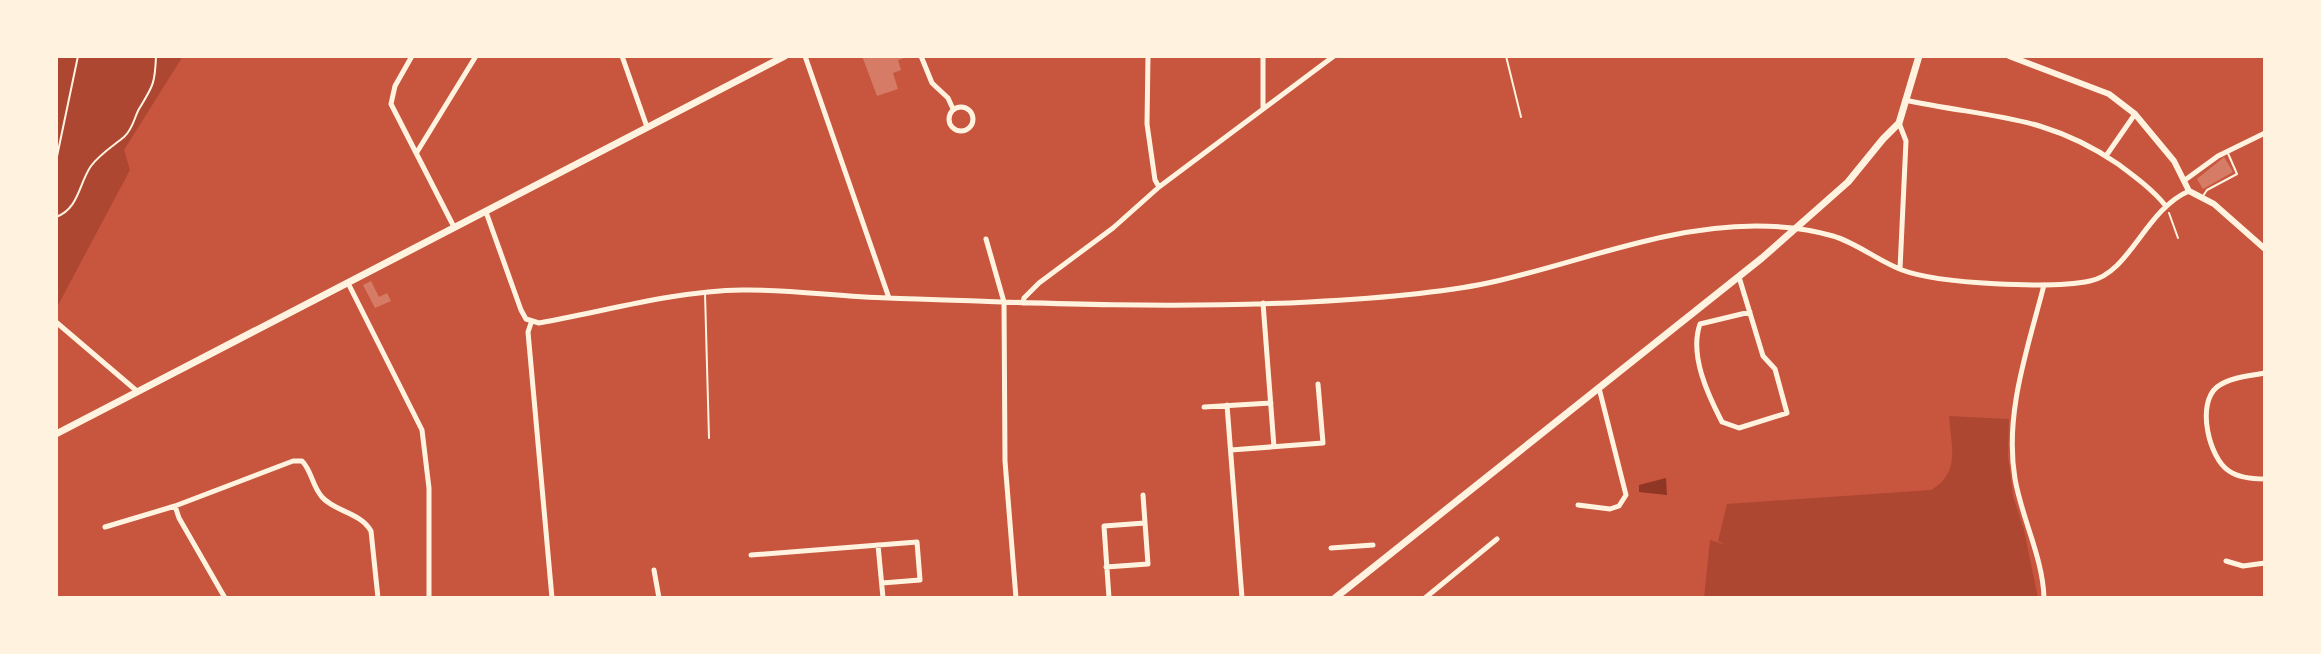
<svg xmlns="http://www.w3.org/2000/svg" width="2321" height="654" font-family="'Work Sans',sans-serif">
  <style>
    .green { fill: #ae4732 }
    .water { fill: #8f3625 }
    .building { fill: #d67c66 }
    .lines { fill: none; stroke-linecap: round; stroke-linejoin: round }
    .path { stroke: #fff3e0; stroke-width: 2 }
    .service { stroke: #fff3e0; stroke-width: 2 }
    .minor { stroke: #fff3e0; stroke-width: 5 }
    .tertiary { stroke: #fff3e0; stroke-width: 6 }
    .secondary { stroke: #fff3e0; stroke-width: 7 }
  </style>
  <rect width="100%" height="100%" fill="#c8553d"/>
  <path class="green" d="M 56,56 L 183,56 L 124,150 L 130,170 L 56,309 Z
    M 1949,416 L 2009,419 L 2008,456 L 2013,496 L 2024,530 L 2038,598 L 1704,598 L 1710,540 L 1726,545 L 1718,541 L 1727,504 L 1931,490 C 1961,473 1951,446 1949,416 Z"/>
  <path class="water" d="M 1666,478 L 1667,495 L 1639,492 L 1639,485 Z"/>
  <path class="building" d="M 862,56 L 910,56 L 898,60 L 901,70 L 893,73 L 898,89 L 877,96 Z
    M 2224,157 L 2233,172 L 2203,189 L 2197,179 Z
    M 371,281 L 379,297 L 387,293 L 391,301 L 375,308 L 363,285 Z"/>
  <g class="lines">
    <path class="path" d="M 56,161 L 78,56
      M 2169,213 L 2178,238
      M 56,217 C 79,209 79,183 91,166 C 100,154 113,146 124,137 C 133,129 134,118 139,109 C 153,86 155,84 156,56"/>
    <path class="service" d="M 1506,56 L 1521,117
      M 2203,196 L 2207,190 L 2237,174 L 2227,151
      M 705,293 L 709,438"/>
    <path class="minor" d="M 412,56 L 395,86 L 391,104 L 454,227
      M 622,56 L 647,127
      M 805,56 L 889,298
      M 921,56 L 932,83 L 948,98 L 953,109
      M 1148,56 L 1147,124 L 1155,180 L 1159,187
      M 1263,56 L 1263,107
      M 1905,100 C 1987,118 2044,113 2118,164 C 2134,176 2152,189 2165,205
      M949 119a12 12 0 1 1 24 0a12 12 0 1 1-24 0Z
      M 1899,123 L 1906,141 L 1900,269
      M 417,152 L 476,56
      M 2106,156 L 2135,114
      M 2185,180 L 2218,156 L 2265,133
      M 486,212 L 521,310 L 526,319 L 539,323 C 606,311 675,291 742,290 C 791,289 839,297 888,298 C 1028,303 1169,309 1309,302 C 1366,299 1441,294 1497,281 C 1583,261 1667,226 1756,226 C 1781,226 1809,229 1833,236 C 1857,243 1878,261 1902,270 C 1939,284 2051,289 2090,281 C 2130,273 2145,210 2189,191
      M 986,239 L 1004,302 L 1005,461 L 1016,598
      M 1739,277 L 1763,356 L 1775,369 L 1787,413 L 1739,428 L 1722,422 C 1708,395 1689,355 1700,324 L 1750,312
      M 348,283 L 422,430 L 429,488 L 429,598
      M 2044,285 C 2028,348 2004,413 2015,479 C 2022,519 2043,558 2044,598
      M 1023,303 L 1024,298 L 1039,283 L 1113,228 L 1159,187 L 1334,56
      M 1263,303 L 1274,447
      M 56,322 L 138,392
      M 531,323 L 528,332 L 552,598
      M 2265,373 C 2250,376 2230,377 2217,387 C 2196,404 2209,458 2229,471 C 2239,478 2253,479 2265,479
      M 1227,405 L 1242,598
      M 1204,407 L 1271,403
      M 1231,450 L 1323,443 L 1318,384
      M 1578,505 L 1610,509 L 1619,506 L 1626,495 L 1599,388
      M 175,506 L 179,518 L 225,598
      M 105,527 L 175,506 L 293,461 L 302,461 C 312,471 312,486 322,497 C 335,512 360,512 371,531 L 378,598
      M 878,545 L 883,598
      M 1331,548 L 1373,545
      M 751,555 L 917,542 L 920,580 L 882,583
      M 2226,561 L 2243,566 L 2265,563
      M 1106,567 L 1148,564 L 1143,495
      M 654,570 L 659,598
      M 1109,598 L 1104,526 L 1145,523
      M 1425,598 L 1497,539"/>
    <path class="tertiary" d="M 2009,56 L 2109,94 L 2135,114 L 2174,161 L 2189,191 L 2214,204 L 2265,249"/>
    <path class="secondary" d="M 56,434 L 785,56
      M 1335,598 L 1762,258 L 1848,182 L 1883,139 L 1899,123 L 1919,56"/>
  </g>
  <rect width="2321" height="654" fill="none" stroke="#fff3e0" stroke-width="116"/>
</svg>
